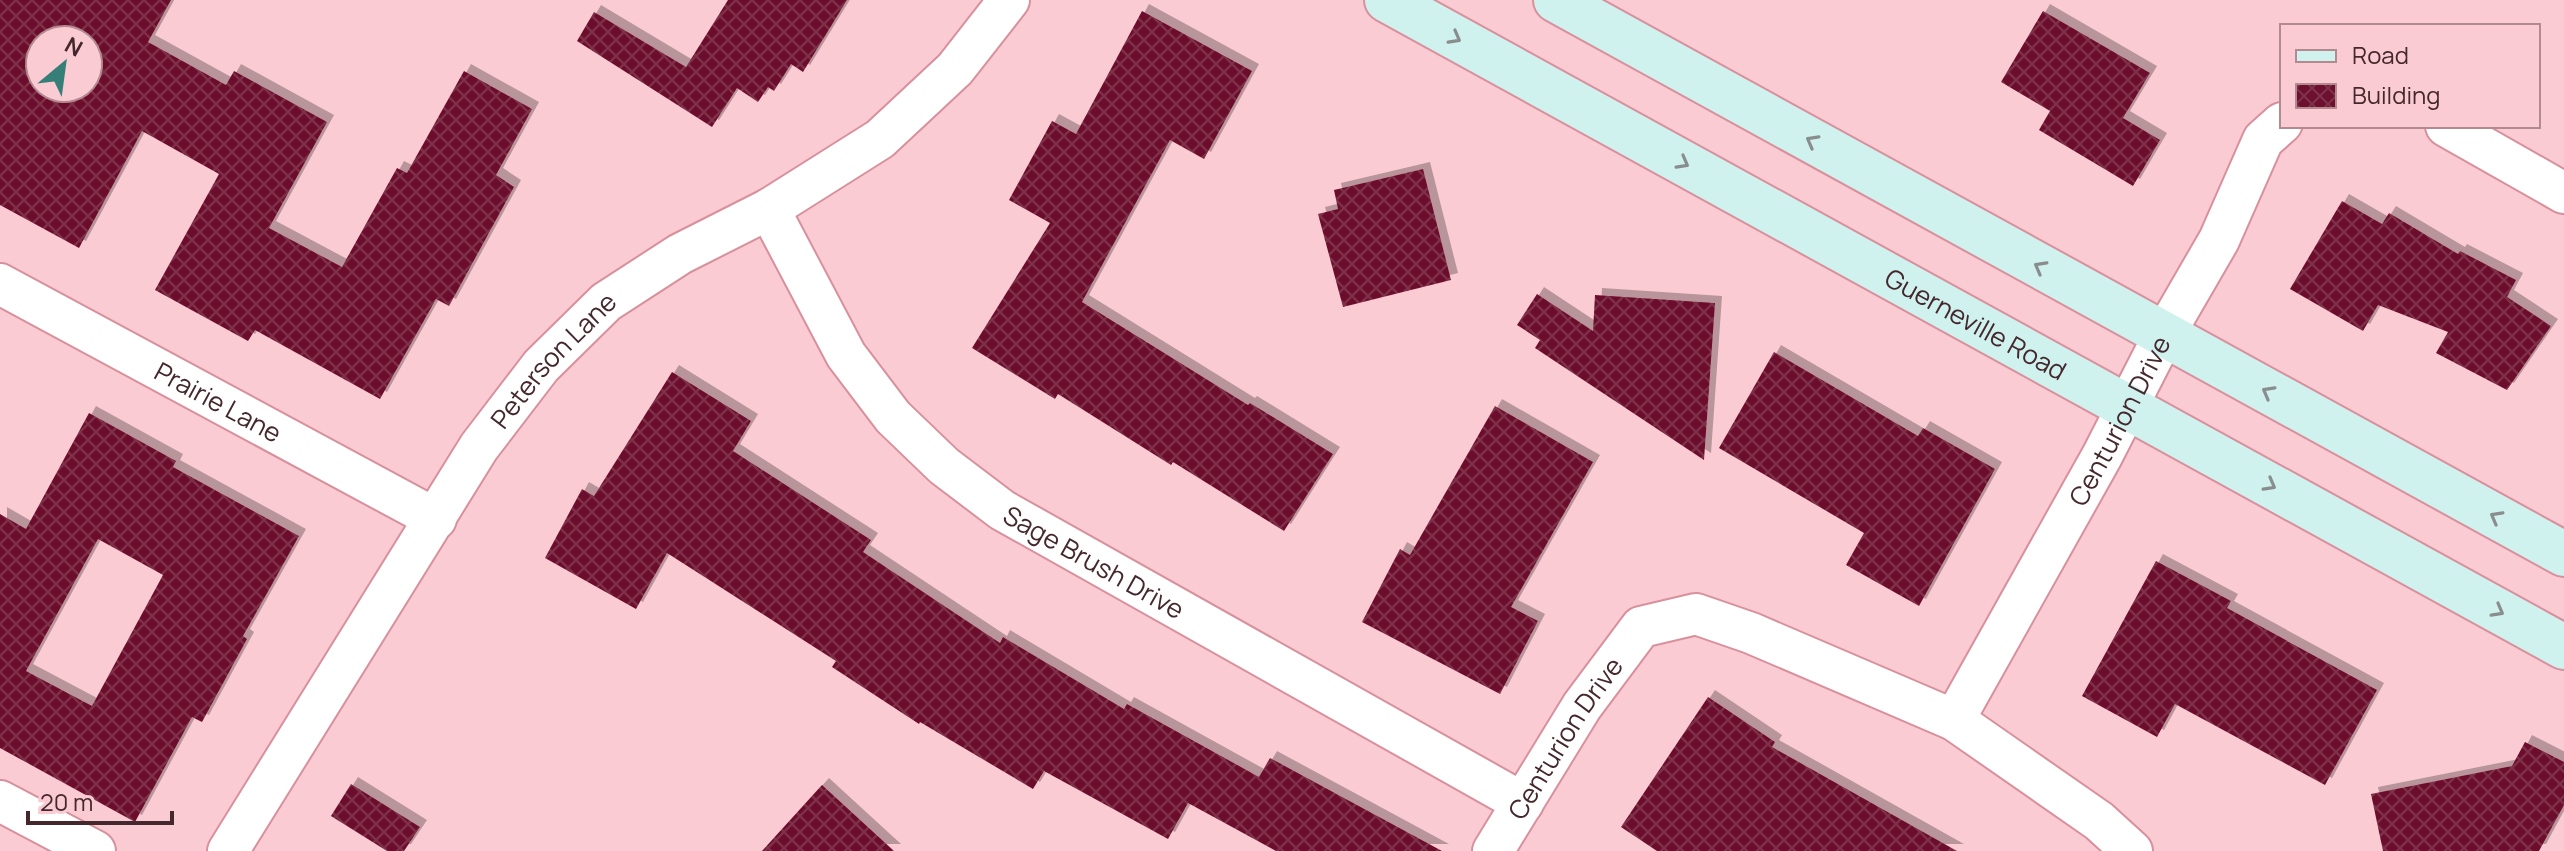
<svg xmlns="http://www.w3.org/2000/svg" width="2564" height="851" font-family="Manrope,sans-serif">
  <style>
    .building { fill: url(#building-cross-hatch); fill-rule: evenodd; filter: url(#shadow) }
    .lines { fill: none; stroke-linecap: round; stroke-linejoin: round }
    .minor-casing { stroke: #d8909c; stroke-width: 44 }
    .secondary-casing { stroke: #d8909c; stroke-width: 48 }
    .minor { stroke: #fff; stroke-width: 40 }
    .secondary { stroke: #d0f2ef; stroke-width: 44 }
    .oneway { stroke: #8a8d8e }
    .labels { text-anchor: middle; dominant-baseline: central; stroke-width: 8; stroke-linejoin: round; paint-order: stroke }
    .street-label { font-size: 26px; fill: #45282d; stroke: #facbd2 }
  </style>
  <defs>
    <pattern id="building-cross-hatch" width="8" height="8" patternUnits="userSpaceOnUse" patternTransform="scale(2)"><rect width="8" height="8" fill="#6d0f2e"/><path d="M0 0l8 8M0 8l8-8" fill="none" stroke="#7f324b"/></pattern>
    <filter id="shadow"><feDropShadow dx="7" dy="-7" stdDeviation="0" flood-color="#0004"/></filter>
  </defs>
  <rect width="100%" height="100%" fill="#facbd2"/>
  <path class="building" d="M 0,0 L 171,0 L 148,42 L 226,85 L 234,71 L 327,122 L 269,228 L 342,267 L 397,168 L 407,173 L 464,71 L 532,109 L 496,175 L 514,187 L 449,306 L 436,299 L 380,399 L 255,330 L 248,341 L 155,290 L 219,174 L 142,131 L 79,248 L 0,205 ZM 40,40 L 88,40 L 88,88 L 40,88 Z
    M 728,0 L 847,0 L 803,72 L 791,64 L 774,91 L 768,87 L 758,102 L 737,88 L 712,127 L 577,41 L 594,12 L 686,67 Z
    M 1142,11 L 1252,71 L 1204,159 L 1170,140 L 1082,302 L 1248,405 L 1250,403 L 1333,454 L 1284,531 L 1173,462 L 1171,465 L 1058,394 L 1055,399 L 972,348 L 1050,223 L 1009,200 L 1052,121 L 1076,134 Z
    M 2043,11 L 2150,73 L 2123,118 L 2160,140 L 2133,186 L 2039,130 L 2050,111 L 2001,82 Z
    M 1423,169 L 1451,280 L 1343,307 L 1318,214 L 1338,209 L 1334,190 Z
    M 2342,201 L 2382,224 L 2389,213 L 2458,254 L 2460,251 L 2516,280 L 2507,297 L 2551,326 L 2507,390 L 2436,353 L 2448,332 L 2378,305 L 2363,331 L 2290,289 Z
    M 1537,294 L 1593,331 L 1595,295 L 1715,303 L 1704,460 L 1535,348 L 1540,340 L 1517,325 Z
    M 1774,352 L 1918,436 L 1923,428 L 1995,469 L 1919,606 L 1846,565 L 1864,533 L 1719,448 Z
    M 672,372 L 751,421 L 733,451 L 871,540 L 863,552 L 1000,643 L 1003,637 L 1124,709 L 1127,704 L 1259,777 L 1270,758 L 1442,851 L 1276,851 L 1188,803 L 1168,839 L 1044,771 L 1033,789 L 920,722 L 919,724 L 832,667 L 836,661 L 667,553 L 636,609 L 545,558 L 582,489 L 594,496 Z
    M 1495,406 L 1593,462 L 1511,607 L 1538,621 L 1500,694 L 1362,622 L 1400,549 L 1410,555 Z
    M 89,413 L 176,461 L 173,467 L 299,536 L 243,636 L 247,639 L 202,722 L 192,717 L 135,822 L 0,748 L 0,514 L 26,529 ZM 98,539 L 163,575 L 92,706 L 26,671 Z
    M 2156,561 L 2231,601 L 2227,608 L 2377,690 L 2325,785 L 2175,704 L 2157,737 L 2082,696 Z
    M 1708,697 L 1775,742 L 1772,747 L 1957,851 L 1657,851 L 1621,827 Z
    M 2525,742 L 2564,762 L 2564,805 L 2539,851 L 2383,851 L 2371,794 L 2512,766 Z
    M 351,784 L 420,827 L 404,851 L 387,851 L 331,816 Z
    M 822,785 L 894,851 L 762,851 Z"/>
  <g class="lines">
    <g class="minor-casing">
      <g id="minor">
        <path d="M 2446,126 L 2564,193"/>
        <path id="s1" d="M 769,209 L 846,355 L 893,417 L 944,466 L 1002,510 L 1523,803"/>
        <path id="s2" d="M 0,284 L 436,519"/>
        <path id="s3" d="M 1954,720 L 2102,456 L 2164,335 L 2219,240 L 2263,140 L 2282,123"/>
        <path d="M 0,801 L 95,851"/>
        <path id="s4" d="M 228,851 L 479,447 L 541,366 L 606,302 L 680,254 L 769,209 L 880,139 L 955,69 L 1009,0"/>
        <path id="s5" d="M 1493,851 L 1582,706 L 1641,627 L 1696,614 L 1751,633 L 1954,720 L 2099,821 L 2132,851"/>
      </g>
    </g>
    <g class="secondary-casing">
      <g id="secondary">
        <path id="s6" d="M 1387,0 L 2564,647"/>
        <path d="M 1556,0 L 2564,554"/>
      </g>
    </g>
    <use href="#minor" class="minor"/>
    <use href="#secondary" class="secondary"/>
  </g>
  <defs><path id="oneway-chevron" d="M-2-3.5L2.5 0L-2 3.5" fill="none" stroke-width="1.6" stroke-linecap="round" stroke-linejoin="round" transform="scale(2)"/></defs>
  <g class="oneway">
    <use href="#oneway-chevron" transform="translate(1455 38) rotate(29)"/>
    <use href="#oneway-chevron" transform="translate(1812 141) rotate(-151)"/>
    <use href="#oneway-chevron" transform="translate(1683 163) rotate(29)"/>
    <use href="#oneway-chevron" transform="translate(2040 267) rotate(-151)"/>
    <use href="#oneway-chevron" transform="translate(2268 392) rotate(-151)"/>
    <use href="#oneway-chevron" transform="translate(2270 485) rotate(29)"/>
    <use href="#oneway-chevron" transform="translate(2496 517) rotate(-151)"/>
    <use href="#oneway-chevron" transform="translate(2498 611) rotate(29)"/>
  </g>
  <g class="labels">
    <g class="street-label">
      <text stroke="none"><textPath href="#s6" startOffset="672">Guerneville Road</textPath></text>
      <text stroke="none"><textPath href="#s4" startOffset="590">Peterson Lane</textPath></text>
      <text stroke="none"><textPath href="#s2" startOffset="248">Prairie Lane</textPath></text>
      <text stroke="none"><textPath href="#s3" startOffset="342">Centurion Drive</textPath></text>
      <text stroke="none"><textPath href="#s1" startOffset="492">Sage Brush Drive</textPath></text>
      <text stroke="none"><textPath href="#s5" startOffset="134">Centurion Drive</textPath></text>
    </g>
  </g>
  <rect x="2280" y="24" width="260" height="104" fill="#facbd2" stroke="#b28a90" stroke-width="2"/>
  <rect x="2296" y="50" width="40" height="12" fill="#d0f2ef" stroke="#b28a90" stroke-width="2"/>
  <text x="2352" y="64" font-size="24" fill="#45282d">Road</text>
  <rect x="2296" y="84" width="40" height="24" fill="url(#building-cross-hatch)" stroke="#b28a90" stroke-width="2"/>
  <text x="2352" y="104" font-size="24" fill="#45282d">Building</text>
  <g transform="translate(64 64) rotate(29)"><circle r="38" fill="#facbd2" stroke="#b28a90" stroke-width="2"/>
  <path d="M0-6L14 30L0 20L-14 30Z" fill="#367e78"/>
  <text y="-12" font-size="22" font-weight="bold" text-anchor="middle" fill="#45282d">N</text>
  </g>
  <path d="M28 811v12h144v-12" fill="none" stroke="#45282d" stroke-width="4"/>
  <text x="40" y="811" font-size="24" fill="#45282d" stroke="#facbd2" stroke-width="6" paint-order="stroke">20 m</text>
</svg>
